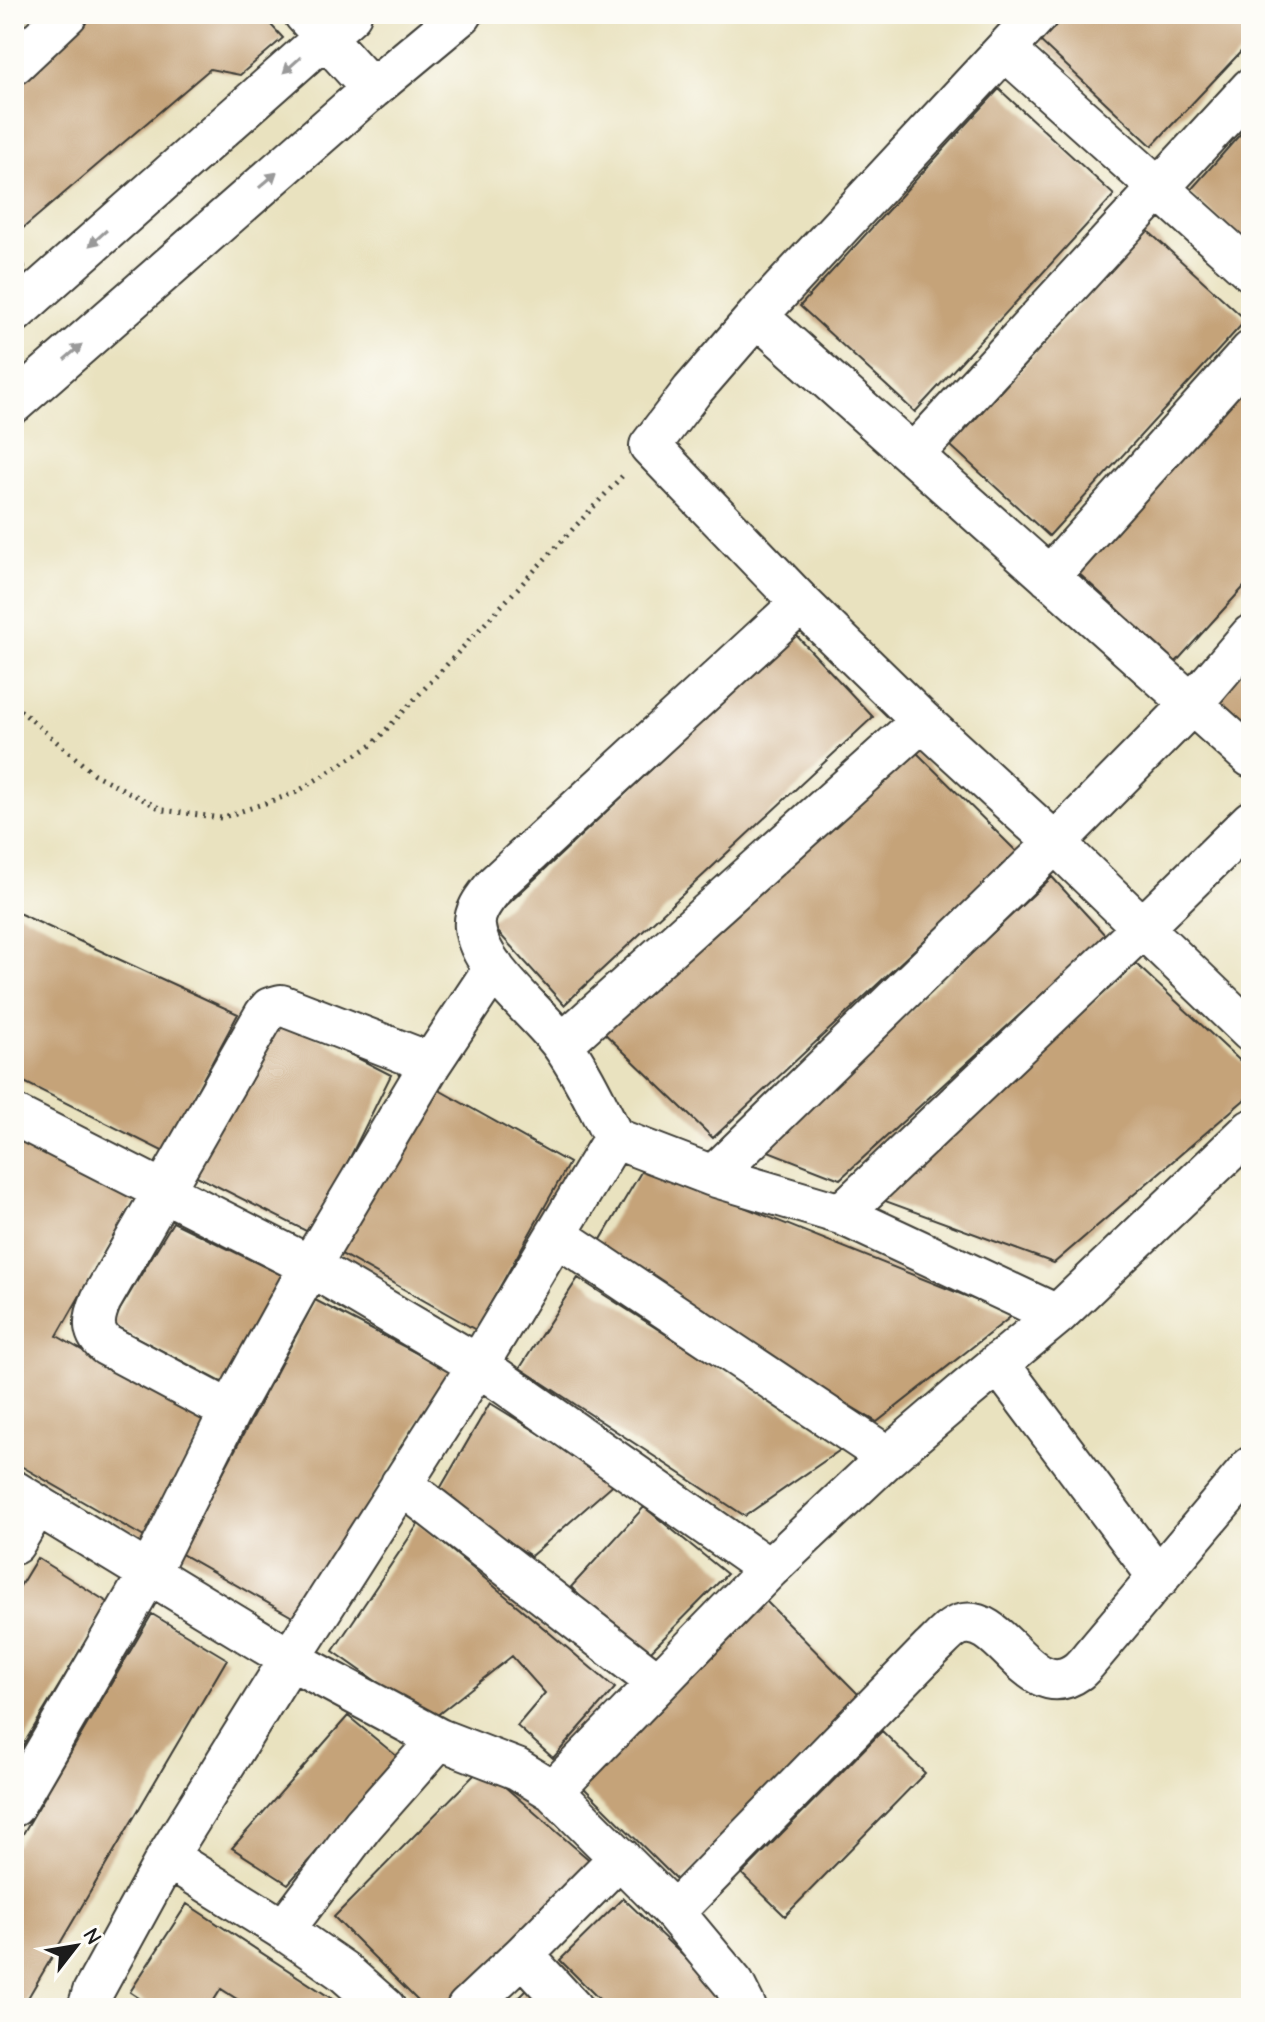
<svg xmlns="http://www.w3.org/2000/svg" width="1265" height="2022" font-family="'Comic Neue',sans-serif">
  <style>
    .building { fill: #c5a379 }
    .lines { fill: none; stroke-linecap: round; stroke-linejoin: round }
    .minor-casing { stroke: #3b3a34; stroke-width: 44 }
    .path { stroke: #3b3a34; stroke-width: 5; stroke-dasharray: 2 6; stroke-linecap: butt }
    .minor { stroke: #fff; stroke-width: 40 }
    .oneway { fill: #999 }
  </style>
  <rect width="100%" height="100%" fill="#fdfcf7"/>
  <filter id="ink" filterUnits="userSpaceOnUse"><feTurbulence type="fractalNoise" baseFrequency=".0125" numOctaves="2"/><feDisplacementMap in="SourceGraphic" scale="16" xChannelSelector="R" yChannelSelector="G"/><feConvolveMatrix kernelMatrix="1 2 1 2 8 2 1 2 1" color-interpolation-filters="sRGB"/></filter>
  <filter id="wash" filterUnits="userSpaceOnUse"><feTurbulence type="fractalNoise" baseFrequency=".006" numOctaves="4" result="noise"/><feDisplacementMap in="SourceGraphic" scale="32" xChannelSelector="R" yChannelSelector="G"/><feGaussianBlur stdDeviation="1.8" result="paint"/><feColorMatrix in="noise" values="0 0 0 0 0 0 0 0 0 0 0 0 0 0 0 0 0 1.4 0 .05"/><feComposite in="paint" operator="in"/></filter>
  <g filter="url(#wash)">
    <rect width="100%" height="100%" fill="#e9e2bf"/>
    <g id="blocks">
      <path class="building" d="M 87,14 L 261,14 L 283,38 L 240,75 L 210,69 L 15,235 L 25,267 L 14,277 L 14,83 Z
        M 1062,14 L 1251,14 L 1251,41 L 1152,146 L 1038,39 Z
        M 999,89 L 1114,195 L 915,412 L 800,306 Z
        M 1251,122 L 1251,248 L 1189,192 Z
        M 1147,230 L 1246,320 L 1049,536 L 951,446 Z
        M 1251,376 L 1251,579 L 1176,662 L 1075,570 Z
        M 795,634 L 873,717 L 564,1005 L 489,922 Z
        M 1251,662 L 1251,731 L 1216,700 Z
        M 907,743 L 1018,853 L 713,1138 L 597,1026 Z
        M 1052,877 L 1106,936 L 840,1179 L 763,1149 Z
        M 14,911 L 238,1014 L 164,1152 L 14,1077 Z
        M 1136,964 L 1251,1071 L 1251,1094 L 1054,1263 L 877,1198 Z
        M 273,1015 L 391,1075 L 312,1234 L 193,1174 Z
        M 430,1085 L 569,1163 L 476,1330 L 338,1252 Z
        M 21,1134 L 135,1199 L 57,1336 L 209,1423 L 144,1537 L 14,1462 L 14,1147 Z
        M 644,1167 L 1013,1315 L 877,1422 L 593,1253 Z
        M 173,1222 L 288,1278 L 225,1384 L 111,1324 Z
        M 578,1278 L 843,1448 L 745,1516 L 520,1368 Z
        M 315,1300 L 451,1371 L 296,1619 L 180,1553 Z
        M 490,1403 L 617,1481 L 531,1556 L 437,1494 Z
        M 644,1507 L 727,1574 L 642,1660 L 571,1587 Z
        M 419,1523 L 615,1688 L 553,1758 L 517,1726 L 545,1693 L 512,1656 L 431,1720 L 333,1651 Z
        M 37,1558 L 109,1603 L 14,1760 L 14,1596 Z
        M 765,1600 L 863,1699 L 680,1883 L 581,1785 Z
        M 152,1614 L 227,1659 L 22,2008 L 14,2008 L 14,1849 Z
        M 348,1716 L 399,1758 L 288,1884 L 232,1848 Z
        M 882,1731 L 925,1773 L 785,1916 L 742,1874 Z
        M 482,1767 L 594,1864 L 447,2008 L 425,2008 L 334,1917 Z
        M 623,1898 L 724,1995 L 712,2008 L 608,2008 L 560,1960 Z
        M 187,1904 L 346,2008 L 251,2008 L 221,1989 L 209,2008 L 154,2008 L 130,1992 Z
        M 527,1989 L 547,2008 L 508,2008 Z"/>
    </g>
  </g>
  <g filter="url(#ink)">
    <use href="#blocks" fill-opacity="0" stroke="#3b3a34" stroke-width="2"/>
    <g class="lines">
      <g class="minor-casing">
        <path id="minor" d="M 304,14 L 372,89
          M 1038,14 L 757,316 L 692,391 L 650,446 L 801,603 L 922,721 L 1055,843 L 1251,1032
          M 1005,50 L 1251,271
          M 14,64 L 67,14
          M 14,313 L 351,14
          M 757,316 L 1251,757
          M 14,403 L 372,89 L 462,14
          M 913,455 L 1251,88
          M 1049,577 L 1251,351
          M 801,603 L 496,884 C 487,896 473,910 475,927 C 479,969 539,1012 563,1046 C 583,1074 598,1107 614,1138 L 713,1176 L 841,1214 L 1057,1315
          M 562,1044 L 922,721
          M 14,1115 L 310,1266 L 478,1365 L 769,1569
          M 713,1176 L 1055,843 L 1192,704 L 1251,635
          M 841,1214 L 1143,927 L 1251,821
          M 556,1235 L 888,1457
          M 998,1363 L 1159,1578
          M 230,1411 L 106,1345 C 90,1331 94,1317 101,1300 L 265,1014 L 270,1008 L 281,1005 L 431,1063
          M 401,1484 L 658,1683
          M 14,1491 L 290,1659 L 439,1739 L 517,1769 L 553,1791 L 674,1912 L 734,1984 L 746,2008
          M 14,1544 L 37,1505
          M 553,1791 L 769,1569 L 888,1457 L 964,1392 L 1057,1315 L 1251,1130
          M 14,1806 L 149,1573 L 230,1411 L 310,1266 L 431,1063 L 494,968
          M 167,1857 L 284,1930 L 343,1971 L 385,2008
          M 674,1912 L 931,1649 C 939,1642 950,1628 960,1625 C 1003,1611 1029,1707 1078,1671 C 1083,1667 1087,1662 1091,1657 L 1251,1467
          M 284,1930 L 363,1825 L 439,1739
          M 523,1955 L 572,2008
          M 88,2008 L 93,1992 L 167,1857 L 290,1659 L 478,1365 L 614,1138
          M 467,2008 L 523,1955 L 620,1857"/>
      </g>
      <path class="path" d="M 14,705 L 94,774 L 163,810 L 221,818 L 295,793 L 372,745 L 625,473"/>
      <use href="#minor" class="minor"/>
    </g>
    <defs><path id="oneway-solid" d="M-6-.8H1V-3.2L6.5 0L1 3.2V.8H-6Z" transform="scale(2)"/></defs>
    <g class="oneway">
      <use href="#oneway-solid" transform="translate(292 65) rotate(138)"/>
      <use href="#oneway-solid" transform="translate(268 180) rotate(-41)"/>
      <use href="#oneway-solid" transform="translate(98 238) rotate(138)"/>
      <use href="#oneway-solid" transform="translate(73 352) rotate(-41)"/>
    </g>
  </g>
  <rect width="1265" height="2022" fill="none" stroke="#fdfcf7" stroke-width="48"/>
  <g transform="translate(76 1946) rotate(59)" stroke="#fdfcf7" stroke-width="6" paint-order="stroke">
  <path d="M0-6L14 30L0 20L-14 30Z" fill="#1c1c1c"/>
  <text y="-12" font-size="22" font-weight="bold" text-anchor="middle" fill="#1c1c1c">N</text>
  </g>
</svg>
